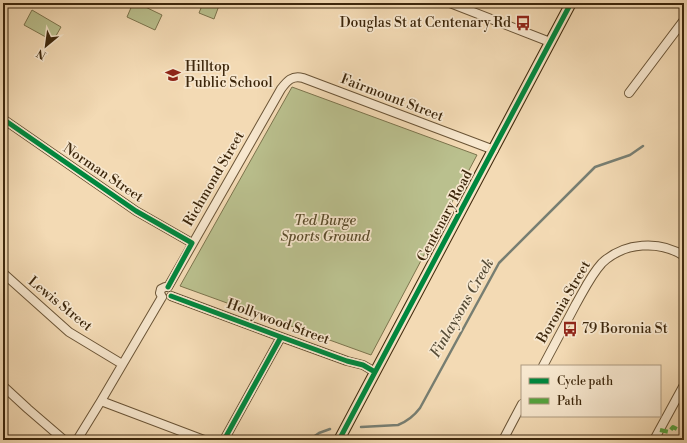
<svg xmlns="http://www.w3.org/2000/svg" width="687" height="443" font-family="'Libre Bodoni',serif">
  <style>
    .green { fill: #bac08e; stroke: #7c744d }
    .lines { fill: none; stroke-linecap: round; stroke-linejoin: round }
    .stream { stroke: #777e72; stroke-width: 2.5 }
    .minor-casing { stroke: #6a5436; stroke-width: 10 }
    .major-casing { stroke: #3d270c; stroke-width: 12 }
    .minor { stroke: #f7e7ce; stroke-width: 8 }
    .major { stroke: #f3dab4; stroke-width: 10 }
    .quiet { stroke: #54a33e; stroke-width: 4; stroke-dasharray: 8 4; stroke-linecap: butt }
    .cycleway-casing { stroke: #f7e7ce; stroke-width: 8 }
    .cycleway { stroke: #00873e; stroke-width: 5 }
    .labels { text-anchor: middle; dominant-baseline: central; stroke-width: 3.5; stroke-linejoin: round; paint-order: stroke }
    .poi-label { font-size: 14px; fill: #3d270c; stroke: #f7e7ce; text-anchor: start }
    .street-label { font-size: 14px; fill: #3d270c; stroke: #f7e7ce }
    .park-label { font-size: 14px; font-style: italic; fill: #5c4d2c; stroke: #f7e7ce }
    .water-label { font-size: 15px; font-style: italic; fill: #554b36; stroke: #f7e7ce }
  </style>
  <rect width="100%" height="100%" fill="#f3dab4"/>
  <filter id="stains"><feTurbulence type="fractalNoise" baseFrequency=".005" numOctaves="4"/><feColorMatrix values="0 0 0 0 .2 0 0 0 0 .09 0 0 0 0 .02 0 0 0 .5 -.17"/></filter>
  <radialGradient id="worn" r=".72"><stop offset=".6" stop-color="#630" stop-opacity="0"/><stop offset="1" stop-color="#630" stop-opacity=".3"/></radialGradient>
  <path class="green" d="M 133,3 L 137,3 L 162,15 L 155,30 L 127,17 Z
    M 203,3 L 220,3 L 214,19 L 199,13 Z
    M 32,10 L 61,27 L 53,41 L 24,25 Z
    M 292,87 L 477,155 L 371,355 L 180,286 Z"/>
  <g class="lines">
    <path class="stream" d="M 361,427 L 398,425 C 408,421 414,416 420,408 L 499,263 L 595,167 L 630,155 L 643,146
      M 309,440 L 319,433 L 330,429"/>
    <g class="minor-casing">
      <path id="minor" d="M 450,3 L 550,42
        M 629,93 L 684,20
        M 3,119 L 136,211 L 192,243
        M 3,273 L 69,332 L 122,364
        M 168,287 L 281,89 C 287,81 292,75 303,78 L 494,150
        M 171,296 L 281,337 L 347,361 L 363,365 L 375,372
        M 162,297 L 160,293 L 161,289 L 165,287 L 168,287
        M 543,366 C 554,345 565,325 576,304 C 584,290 591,275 602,263 C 624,242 660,240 684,256
        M 3,386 L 28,409 L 64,440
        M 101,401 L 204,440
        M 77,440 L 101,401 L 162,297
        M 224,440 L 281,337
        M 503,440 L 522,404
        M 654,440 L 684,385"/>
    </g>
    <g class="major-casing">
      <path id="major" d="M 339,440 L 571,3"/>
    </g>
    <use href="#minor" class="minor"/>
    <use href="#major" class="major"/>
    <path class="quiet" d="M 660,430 L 669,432 L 673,427 L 684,433"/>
    <g class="cycleway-casing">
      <path id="cycleway" d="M 3,119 L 136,211 L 192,243 L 168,287
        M 171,296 L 281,337 L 347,361 L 363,365 L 375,372
        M 224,440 L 281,337
        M 339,440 L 571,3"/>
    </g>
    <use href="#cycleway" class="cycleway"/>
  </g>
  <defs>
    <g id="bus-bare" transform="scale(1.2)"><path d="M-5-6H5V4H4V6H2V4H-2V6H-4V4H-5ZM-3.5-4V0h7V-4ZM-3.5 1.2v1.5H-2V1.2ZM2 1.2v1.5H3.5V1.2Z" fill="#8f2418" stroke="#f7e7ce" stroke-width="2.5" paint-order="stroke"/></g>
    <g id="school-bare" transform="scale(1.2)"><path d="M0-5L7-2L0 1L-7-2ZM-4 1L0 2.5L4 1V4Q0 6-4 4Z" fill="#8f2418" stroke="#f7e7ce" stroke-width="2.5" paint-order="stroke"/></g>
  </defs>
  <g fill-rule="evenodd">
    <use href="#bus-bare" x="523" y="23"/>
    <use href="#school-bare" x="173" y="75"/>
    <use href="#bus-bare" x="570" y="329"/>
  </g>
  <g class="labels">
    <g class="poi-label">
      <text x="511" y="23" text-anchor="end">Douglas St at Centenary Rd</text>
      <text x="185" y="67">Hilltop<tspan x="185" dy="16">Public School</tspan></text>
      <text x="582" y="329">79 Boronia St</text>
    </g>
    <g class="street-label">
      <text transform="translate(392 98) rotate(21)">Fairmount Street</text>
      <text transform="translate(103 173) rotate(34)">Norman Street</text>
      <text transform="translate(214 179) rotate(-60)">Richmond Street</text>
      <text transform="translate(445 216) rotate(-62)">Centenary Road</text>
      <text transform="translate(564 302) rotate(-60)">Boronia Street</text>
      <text transform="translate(60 304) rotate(39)">Lewis Street</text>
      <text transform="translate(278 322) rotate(20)">Hollywood Street</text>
    </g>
    <g class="park-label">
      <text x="325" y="221">Ted Burge<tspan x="325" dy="16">Sports Ground</tspan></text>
    </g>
    <g class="water-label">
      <text transform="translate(462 308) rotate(-60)">Finlaysons Creek</text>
    </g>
  </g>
  <rect width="687" height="443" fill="none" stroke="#f3dab4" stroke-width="16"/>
  <rect x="4" y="4" width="679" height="435" fill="none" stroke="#3d270c" stroke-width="2"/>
  <rect x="8" y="8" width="671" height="427" fill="none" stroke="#3d270c"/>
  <rect x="521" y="365" width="140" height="52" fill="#f7e7ce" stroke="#ad9a80"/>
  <rect x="529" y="378" width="20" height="6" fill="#00873e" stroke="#ad9a80"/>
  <text x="557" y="385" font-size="12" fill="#3d270c">Cycle path</text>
  <rect x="529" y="398" width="20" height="6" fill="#54a33e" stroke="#ad9a80"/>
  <text x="557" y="405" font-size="12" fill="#3d270c">Path</text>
  <g transform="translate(46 46) rotate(209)" stroke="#f7e7ce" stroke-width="3" paint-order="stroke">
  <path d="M0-3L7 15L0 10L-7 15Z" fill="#3d270c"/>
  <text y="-6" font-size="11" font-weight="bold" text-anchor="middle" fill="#3d270c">N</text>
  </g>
  <rect width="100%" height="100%" filter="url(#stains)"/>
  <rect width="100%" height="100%" fill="url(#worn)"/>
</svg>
